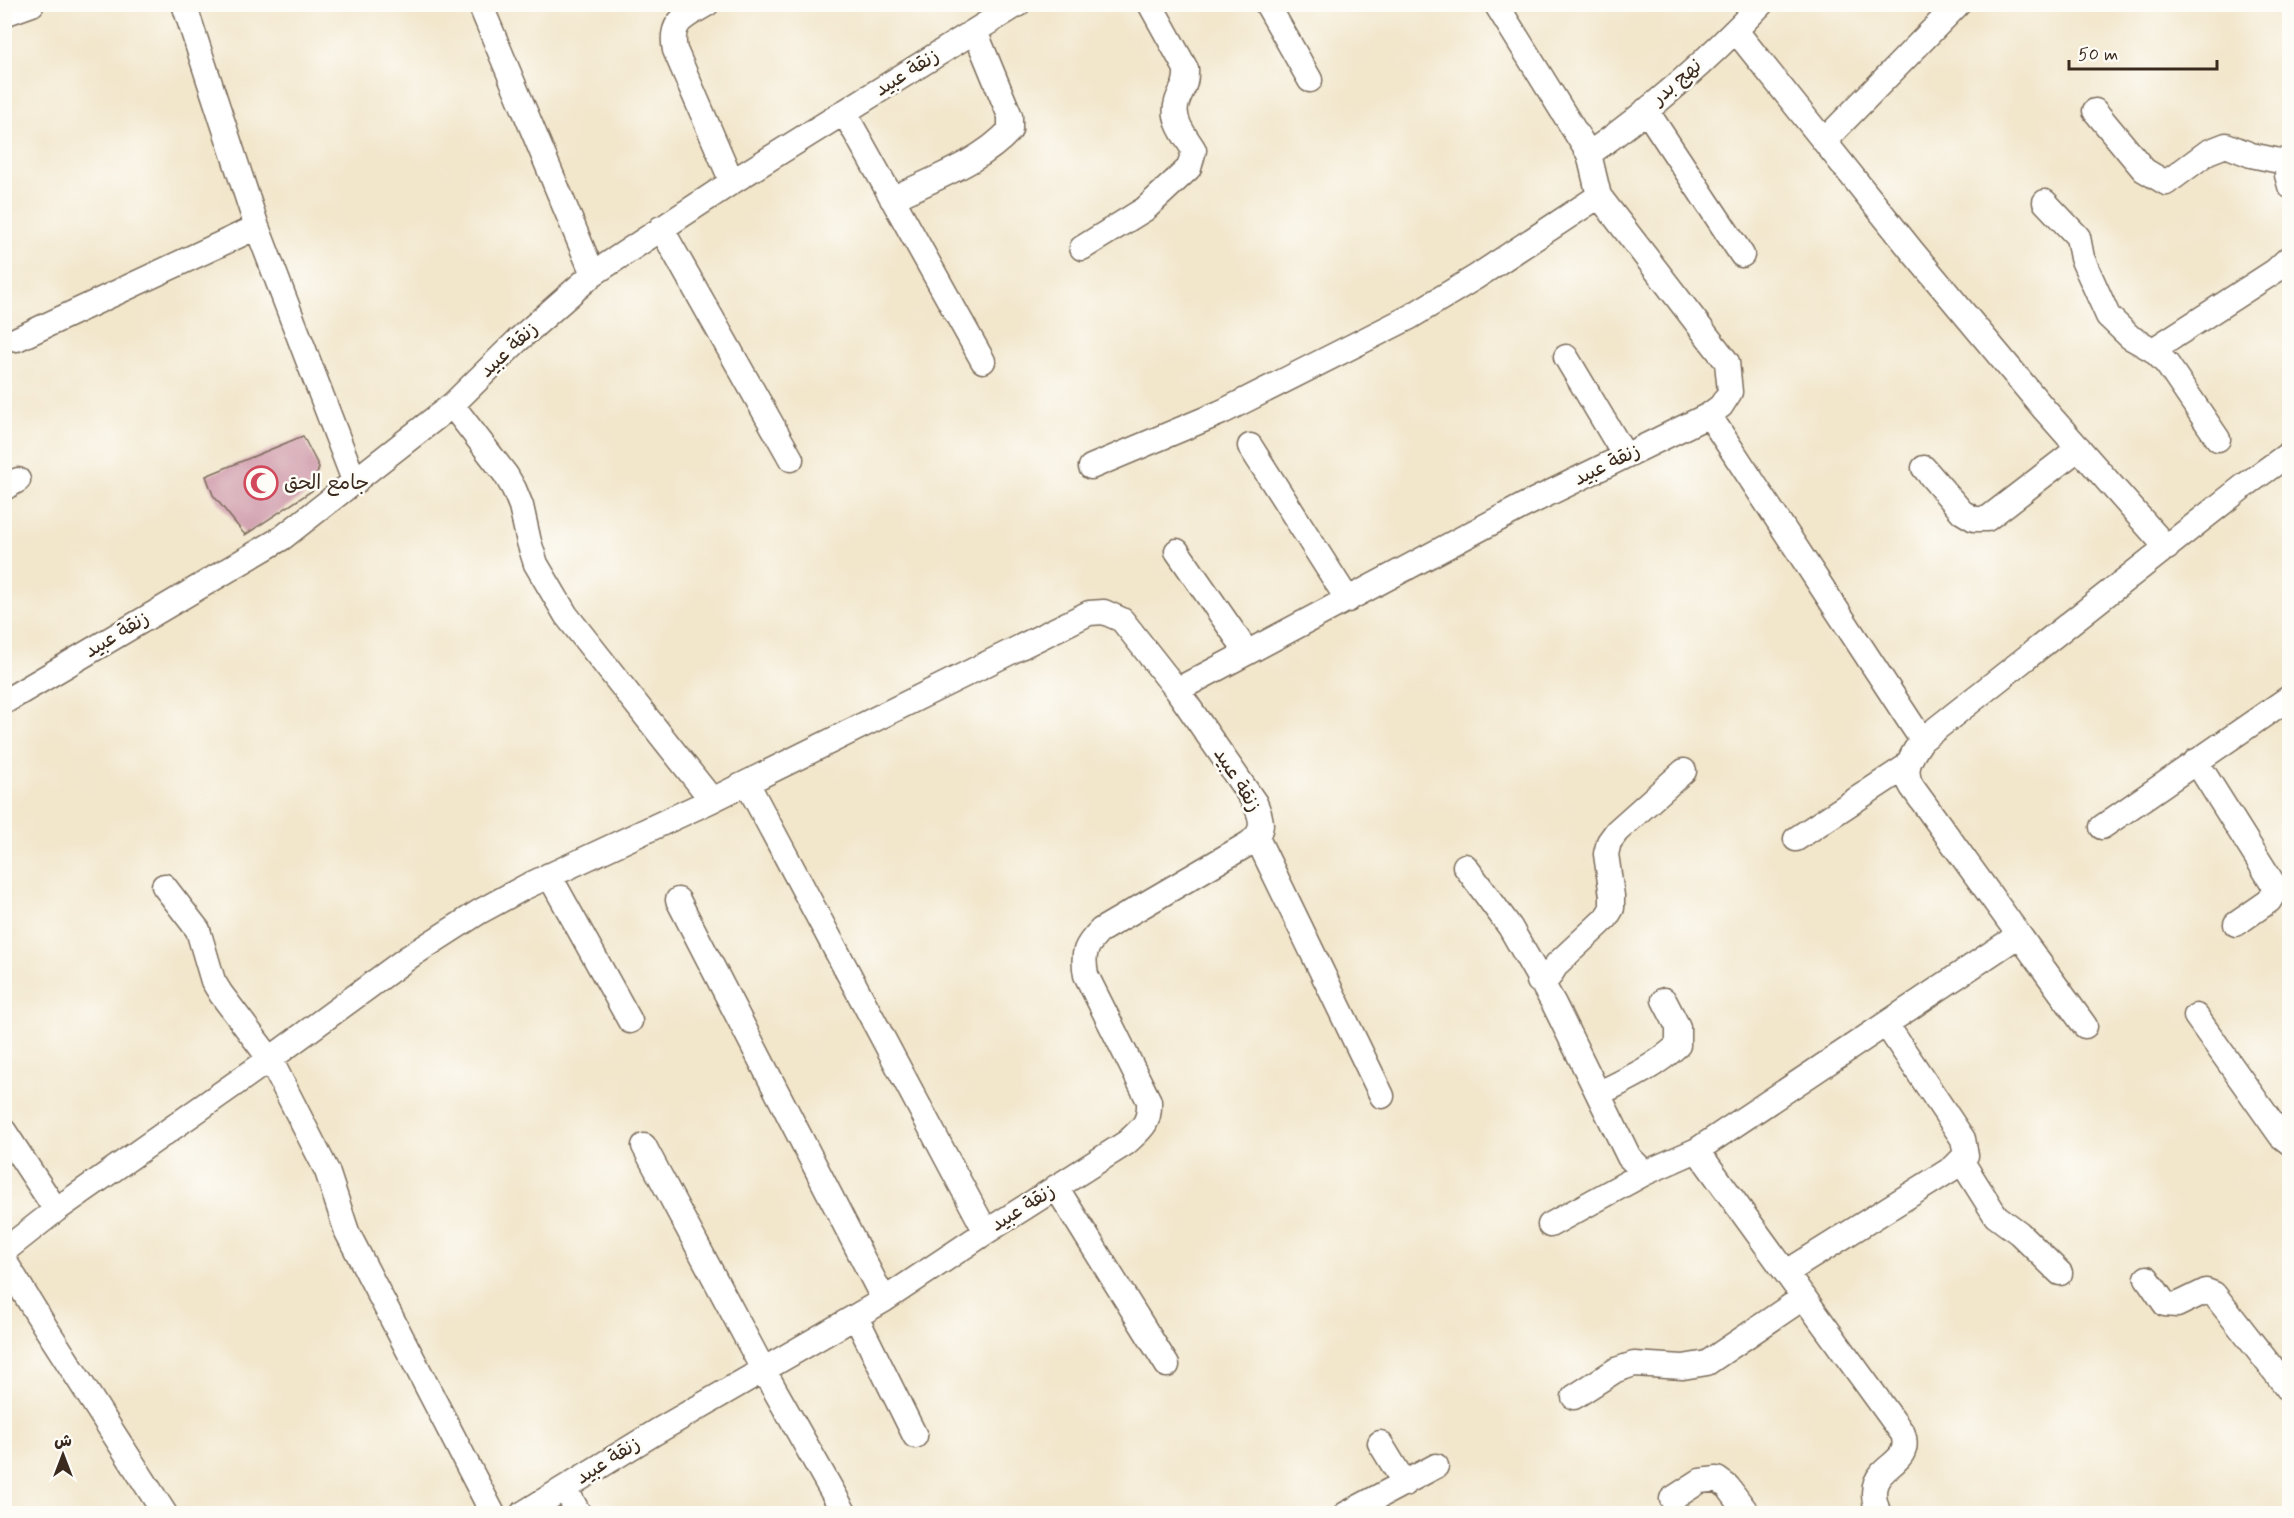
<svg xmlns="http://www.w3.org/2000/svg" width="2294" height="1518" font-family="Mynerve,'Playpen Sans Arabic',sans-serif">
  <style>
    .building { fill: #cd97a7 }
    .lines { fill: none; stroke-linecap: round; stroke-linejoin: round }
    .minor-casing { stroke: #7b6c5b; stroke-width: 27 }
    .minor { stroke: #fff; stroke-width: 24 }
    .labels { text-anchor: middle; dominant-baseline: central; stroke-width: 5; stroke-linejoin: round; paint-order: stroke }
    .street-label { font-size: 20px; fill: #3b2a1e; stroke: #fdfcf7 }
    .poi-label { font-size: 20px; fill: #3b2a1e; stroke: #fdfcf7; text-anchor: start }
  </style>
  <rect width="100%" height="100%" fill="#fdfcf7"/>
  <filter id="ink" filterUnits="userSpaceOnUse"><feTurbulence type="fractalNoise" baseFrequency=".0167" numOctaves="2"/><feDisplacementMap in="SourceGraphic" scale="12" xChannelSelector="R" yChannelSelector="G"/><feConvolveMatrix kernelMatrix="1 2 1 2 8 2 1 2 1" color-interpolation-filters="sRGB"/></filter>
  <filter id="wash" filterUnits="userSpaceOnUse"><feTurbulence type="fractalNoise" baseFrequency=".008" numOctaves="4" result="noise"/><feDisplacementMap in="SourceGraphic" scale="24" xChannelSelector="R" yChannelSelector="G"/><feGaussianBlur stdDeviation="1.35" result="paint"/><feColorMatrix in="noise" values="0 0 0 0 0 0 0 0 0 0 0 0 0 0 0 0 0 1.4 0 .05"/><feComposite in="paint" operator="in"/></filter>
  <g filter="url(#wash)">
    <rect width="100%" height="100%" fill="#f2e6cb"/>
    <g id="blocks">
      <path class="building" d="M 303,436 L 319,467 L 313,490 L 245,535 L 213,495 L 206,476 Z"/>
    </g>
  </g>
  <g filter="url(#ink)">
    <use href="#blocks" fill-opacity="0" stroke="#7b6c5b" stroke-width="1.5"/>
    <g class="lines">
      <g class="minor-casing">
        <path id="minor" d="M 184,4 L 257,227 L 355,483
          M 480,4 L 593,274
          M 707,4 C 685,17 669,21 675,50 L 732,182
          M 1267,4 L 1310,80
          M 4,14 L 32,4
          M 1736,31 L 1912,251 L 2044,409 L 2167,548
          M 1646,110 L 1742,255
          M 2095,111 L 2144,170 L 2166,183 L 2208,152 L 2226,145 L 2251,155 L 2289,163
          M 844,112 L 983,361
          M 1824,141 L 1958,4
          M 1589,154 C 1650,111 1709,59 1761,4
          M 2290,161 L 2287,175 L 2290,186
          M 892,199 C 930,180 982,162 1010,130 L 1010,116 L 975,31
          M 2045,202 L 2078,237 L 2082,258 L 2108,316 L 2130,337 L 2153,350 L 2167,364 L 2218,439
          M 661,228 L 791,459
          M 1082,248 L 1145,209 L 1189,168 L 1194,150 C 1186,137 1173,122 1176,106 C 1179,90 1187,89 1186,69 L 1150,4
          M 17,339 L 257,227
          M 2153,350 L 2275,271 L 2290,257
          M 1566,357 L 1625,456
          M 452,405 L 506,475 L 514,489 L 521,506 L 529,542 L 536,564 L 566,615 L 712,800
          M 1709,415 L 1922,740
          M 1250,446 L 1348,600
          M 1091,467 L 1222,412 L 1410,317 L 1476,277 L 1599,196
          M 1924,468 L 1962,512 L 1974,519 L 1987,519 L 2079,448
          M 4,488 L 18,480
          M 1177,551 L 1247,652
          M 4,702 L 282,538 L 452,405 L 517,341 L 593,274 L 732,182 L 1018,4
          M 2196,761 L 2274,885 L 2275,891 L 2269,901 L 2236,924
          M 747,783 L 986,1232
          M 2102,827 L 2290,697
          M 1257,838 L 1382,1096
          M 1796,839 L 1907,766
          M 1465,866 L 1510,927 L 1554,1004 L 1629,1157 L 1645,1173 L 1697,1150 L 2019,935
          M 549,875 L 630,1021
          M 164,886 L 198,930 L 213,981 L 221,994 L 270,1059 L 327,1171 L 347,1232 L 493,1514
          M 678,900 L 884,1300
          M 1539,981 L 1549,977 L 1557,964 L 1606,918 L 1612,908 L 1612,896 L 1606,854 L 1609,842 L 1617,831 L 1684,771
          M 2196,1016 L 2281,1136 L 2290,1143
          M 2085,1026 L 1912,787 C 1901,769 1912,755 1922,740 L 2244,486 L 2290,453
          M 1598,1094 C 1626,1080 1655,1067 1678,1045 L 1678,1027 L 1664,1000
          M 4,1131 L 56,1210
          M 644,1146 L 764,1371 L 845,1514
          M 1697,1150 L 1903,1434 C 1915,1471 1857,1462 1879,1514
          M 1962,1162 L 1996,1216 L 2019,1233 L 2060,1273
          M 1056,1187 L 1167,1365
          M 1550,1225 L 1645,1173
          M 4,1251 L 56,1210 L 270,1059 L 409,957 L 479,912 L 525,887 L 712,800 L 1089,613 L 1104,612 L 1122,620 L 1177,690
          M 4,1260 L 44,1325 L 165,1514
          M 1787,1272 L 1953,1168 L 1966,1155 L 1963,1139 L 1886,1024
          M 2147,1278 L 2165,1304 L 2177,1305 L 2206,1291 L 2214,1294 L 2290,1391
          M 856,1317 L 915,1436
          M 1574,1397 L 1616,1370 L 1634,1364 L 1683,1367 L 1707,1363 L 1804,1297
          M 1380,1443 L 1405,1484
          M 565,1488 L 579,1514
          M 1672,1499 L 1700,1481 L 1717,1479 L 1728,1487 L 1748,1514
          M 522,1514 L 656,1432 L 884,1300 L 986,1232 L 1126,1143 C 1142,1128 1150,1124 1149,1101 L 1086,975 C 1082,953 1085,946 1101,930 L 1248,844 C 1265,832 1263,821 1255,803 L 1177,690 L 1523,506 L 1709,415 L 1721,406 L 1730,392 L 1727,362 L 1599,196 L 1589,154 L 1496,4
          M 1346,1514 L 1436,1466"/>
      </g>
      <use href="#minor" class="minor"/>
    </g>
  </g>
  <defs>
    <g id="mosque-ring" transform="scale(1.725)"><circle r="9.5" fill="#fdfcf7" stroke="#d1495b" stroke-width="1.5"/><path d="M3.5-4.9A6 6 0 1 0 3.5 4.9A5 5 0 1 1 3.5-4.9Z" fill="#d1495b"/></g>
  </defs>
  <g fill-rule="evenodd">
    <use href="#mosque-ring" x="261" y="483"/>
  </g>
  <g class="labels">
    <g class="street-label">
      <text transform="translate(907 73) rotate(-32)">زنقة عبيد</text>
      <text transform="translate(1677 82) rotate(-41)">نهج بدر</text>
      <text transform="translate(509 350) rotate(-43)">زنقة عبيد</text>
      <text transform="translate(1607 465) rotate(-26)">زنقة عبيد</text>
      <text transform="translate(117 635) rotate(-31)">زنقة عبيد</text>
      <text transform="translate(1237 780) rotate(58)">زنقة عبيد</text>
      <text transform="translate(1023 1208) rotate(-32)">زنقة عبيد</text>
      <text transform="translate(608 1461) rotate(-32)">زنقة عبيد</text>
    </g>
    <g class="poi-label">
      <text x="284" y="483">جامع الحق</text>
    </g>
  </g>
  <rect width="2294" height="1518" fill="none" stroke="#fdfcf7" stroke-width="24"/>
  <g transform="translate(63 1455)" stroke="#fdfcf7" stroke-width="4.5" paint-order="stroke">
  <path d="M0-4.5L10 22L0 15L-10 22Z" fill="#3b2a1e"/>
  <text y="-9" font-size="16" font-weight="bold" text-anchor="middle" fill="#3b2a1e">ش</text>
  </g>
  <path d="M2069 60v9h148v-9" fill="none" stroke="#3b2a1e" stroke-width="3"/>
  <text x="2078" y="60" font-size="18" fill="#3b2a1e" stroke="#fdfcf7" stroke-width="4.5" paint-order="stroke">50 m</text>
</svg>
